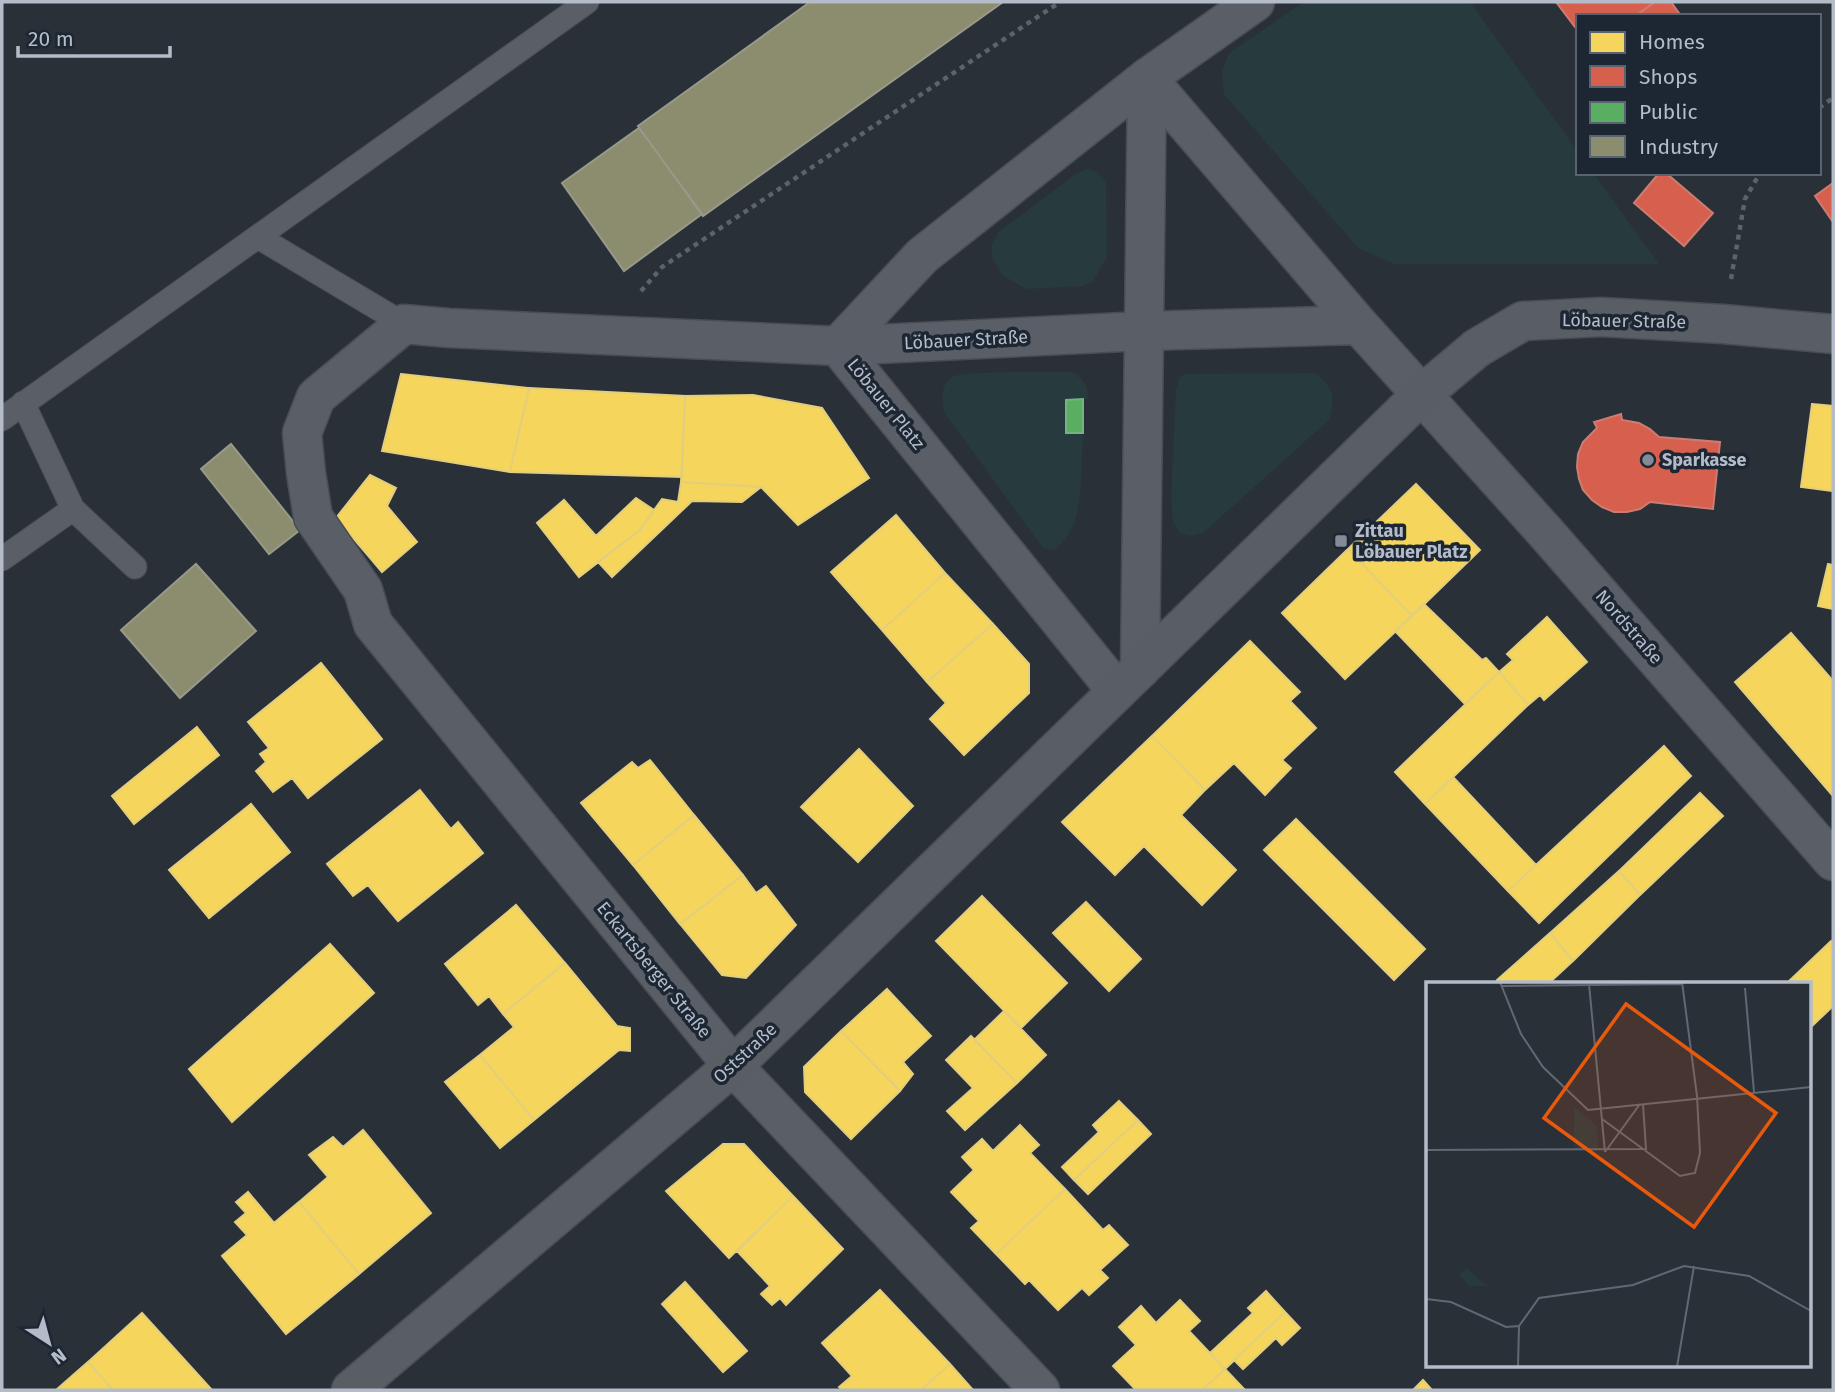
<svg xmlns="http://www.w3.org/2000/svg" width="1835" height="1392" font-family="'Fira Sans',sans-serif">
  <style>
    .green { fill: #273a3e }
    .homes { fill: #f6d55c; stroke: #e2ce7d; stroke-width: 2 }
    .shops { fill: #d6604d; stroke: #cc7c72; stroke-width: 2 }
    .public { fill: #5aae61; stroke: #75b280; stroke-width: 2 }
    .industry { fill: #8c8c6e; stroke: #989a89; stroke-width: 2 }
    .lines { fill: none; stroke-linecap: round; stroke-linejoin: round }
    .service-casing { stroke: #484c53; stroke-width: 25 }
    .minor-casing { stroke: #484c53; stroke-width: 41 }
    .tertiary-casing { stroke: #484c53; stroke-width: 41 }
    .secondary-casing { stroke: #484c53; stroke-width: 41 }
    .path { stroke: #5d636a; stroke-width: 4.5; stroke-dasharray: 5 5; stroke-linecap: butt }
    .service { stroke: #5a5e66; stroke-width: 23 }
    .minor { stroke: #5a5e66; stroke-width: 38 }
    .tertiary { stroke: #5a5e66; stroke-width: 38 }
    .secondary { stroke: #595d64; stroke-width: 38 }
    .poi-dot { fill: #848b96; stroke: #1d2633; stroke-width: 2.5 }
    .labels { text-anchor: middle; dominant-baseline: central; stroke-width: 7; stroke-linejoin: round; paint-order: stroke }
    .street-label { font-size: 18px; fill: #b4bcc9; stroke: #1d2633 }
    .poi-label { font-size: 18px; font-weight: bold; fill: #b4bcc9; stroke: #1d2633; text-anchor: start }
    .inset-road { fill: none; stroke: #616872; stroke-width: 2 }
    .view { fill: #e8590c; fill-opacity: 0.15; stroke: #e8590c; stroke-width: 3.5 }
    .inset-edge { fill: none; stroke: #b4bcc9; stroke-width: 3.5 }
  </style>
  <rect width="100%" height="100%" fill="#2a3038"/>
  <path class="green" d="M 1304,2 L 1470,2 L 1578,152 L 1578,173 L 1593,173 L 1659,264 L 1395,264 L 1358,248 L 1224,94 L 1222,72 L 1229,53 Z
    M 1088,169 L 1096,171 L 1106,183 L 1107,257 L 1093,281 L 1083,286 L 1026,289 L 1002,275 L 993,259 L 991,245 L 999,232 L 1077,173 Z
    M 1073,372 C 1084,381 1088,385 1088,399 L 1066,400 L 1066,433 L 1083,433 C 1081,461 1083,497 1074,523 C 1070,534 1063,542 1055,550 L 1043,548 L 944,412 C 942,399 940,385 952,377 C 962,370 1055,373 1073,372 Z
    M 1315,373 C 1334,388 1336,397 1329,420 L 1203,533 L 1190,536 L 1180,533 L 1173,521 L 1171,497 L 1176,390 L 1179,379 L 1184,374 Z"/>
  <path class="homes" d="M 401,374 L 529,388 L 510,472 L 382,451 Z
    M 529,388 L 685,396 L 682,477 L 510,472 Z
    M 753,395 L 822,408 L 869,478 L 798,525 L 761,487 L 681,482 L 685,396 Z
    M 1812,404 L 1833,406 L 1833,491 L 1801,487 Z
    M 370,475 L 396,488 L 387,506 L 417,542 L 382,572 L 336,518 Z
    M 681,482 L 761,487 L 742,502 L 692,501 L 612,577 L 598,562 L 640,530 L 662,499 L 678,502 Z
    M 1416,484 L 1480,550 L 1412,616 L 1348,549 Z
    M 636,498 L 654,510 L 640,530 L 579,577 L 537,523 L 564,500 L 596,536 Z
    M 896,515 L 945,573 L 882,630 L 831,572 Z
    M 1348,549 L 1412,616 L 1345,679 L 1282,613 Z
    M 1828,564 L 1833,565 L 1833,609 L 1818,606 Z
    M 945,573 L 993,624 L 927,682 L 882,630 Z
    M 1424,604 L 1482,660 L 1486,658 L 1499,672 L 1465,704 L 1395,631 Z
    M 1547,617 L 1587,662 L 1544,700 L 1540,695 L 1528,705 L 1499,672 L 1513,660 L 1507,654 Z
    M 993,624 L 1029,664 L 1029,693 L 964,755 L 930,719 L 946,703 L 927,682 Z
    M 1791,633 L 1833,681 L 1833,796 L 1735,682 Z
    M 1250,641 L 1300,692 L 1290,701 L 1316,728 L 1282,760 L 1291,768 L 1265,795 L 1234,763 L 1205,790 L 1152,736 Z
    M 321,663 L 382,739 L 308,798 L 292,778 L 273,792 L 256,771 L 266,762 L 260,754 L 269,748 L 248,722 Z
    M 1499,672 L 1528,705 L 1425,804 L 1395,772 Z
    M 197,727 L 219,755 L 134,824 L 112,796 Z
    M 1152,736 L 1205,790 L 1181,815 L 1236,870 L 1202,905 L 1144,846 L 1115,875 L 1062,822 Z
    M 1664,746 L 1691,776 L 1539,923 L 1508,891 Z
    M 859,749 L 913,806 L 858,862 L 801,807 Z
    M 650,760 L 694,815 L 633,865 L 581,803 L 632,762 L 638,768 Z
    M 1453,777 L 1536,865 L 1508,891 L 1425,804 Z
    M 420,790 L 451,829 L 458,822 L 483,853 L 398,921 L 368,885 L 353,896 L 327,864 Z
    M 1700,793 L 1723,816 L 1640,895 L 1619,871 Z
    M 251,804 L 290,852 L 209,918 L 169,870 Z
    M 694,815 L 743,875 L 680,924 L 633,865 Z
    M 1296,819 L 1425,949 L 1394,980 L 1264,850 Z
    M 1619,871 L 1640,895 L 1573,961 L 1550,933 Z
    M 743,875 L 756,893 L 766,886 L 796,925 L 746,978 L 722,975 L 680,924 Z
    M 982,896 L 1067,983 L 1021,1028 L 936,941 Z
    M 1086,902 L 1141,959 L 1109,991 L 1053,933 Z
    M 516,905 L 565,963 L 503,1014 L 489,996 L 478,1005 L 445,964 Z
    M 1550,933 L 1573,961 L 1548,984 L 1501,984 L 1497,980 Z
    M 1831,941 L 1833,944 L 1833,1006 L 1809,1029 L 1809,984 L 1786,984 Z
    M 330,944 L 374,993 L 232,1122 L 189,1069 Z
    M 565,963 L 617,1026 L 630,1028 L 630,1051 L 619,1050 L 534,1120 L 480,1055 L 514,1027 L 503,1014 Z
    M 887,989 L 931,1036 L 903,1062 L 913,1074 L 900,1091 L 841,1031 Z
    M 1004,1011 L 1046,1055 L 1017,1083 L 974,1040 Z
    M 841,1031 L 900,1091 L 851,1139 L 805,1092 L 804,1067 Z
    M 971,1036 L 1017,1083 L 965,1130 L 947,1111 L 973,1088 L 946,1060 Z
    M 480,1055 L 534,1120 L 500,1148 L 445,1082 Z
    M 1119,1101 L 1138,1120 L 1074,1180 L 1062,1167 L 1099,1132 L 1093,1125 Z
    M 1138,1120 L 1151,1134 L 1088,1194 L 1074,1180 Z
    M 1020,1125 L 1039,1145 L 1030,1153 L 1065,1189 L 996,1254 L 971,1228 L 979,1221 L 951,1192 L 974,1170 L 962,1157 L 982,1139 L 993,1151 Z
    M 363,1130 L 431,1213 L 359,1274 L 299,1202 L 328,1177 L 309,1155 L 333,1137 L 343,1147 Z
    M 723,1144 L 744,1144 L 793,1196 L 729,1258 L 666,1191 Z
    M 1065,1189 L 1103,1230 L 1109,1225 L 1128,1245 L 1100,1270 L 1108,1278 L 1089,1295 L 1082,1288 L 1058,1310 L 1029,1280 L 1025,1284 L 996,1254 Z
    M 248,1192 L 274,1223 L 299,1202 L 359,1274 L 286,1334 L 222,1256 L 247,1235 L 235,1222 L 246,1213 L 236,1202 Z
    M 793,1196 L 843,1249 L 786,1305 L 780,1298 L 772,1305 L 761,1294 L 770,1286 L 737,1251 Z
    M 685,1282 L 747,1351 L 723,1372 L 662,1304 Z
    M 880,1290 L 950,1364 L 921,1390 L 842,1390 L 839,1387 L 852,1376 L 822,1343 Z
    M 1266,1291 L 1285,1312 L 1225,1369 L 1210,1353 L 1253,1313 L 1248,1308 Z
    M 1180,1300 L 1200,1321 L 1189,1331 L 1225,1369 L 1202,1390 L 1136,1390 L 1113,1366 L 1136,1345 L 1119,1327 L 1141,1306 L 1156,1323 Z
    M 1285,1312 L 1300,1328 L 1282,1345 L 1276,1338 L 1243,1369 L 1234,1360 Z
    M 142,1313 L 212,1390 L 113,1390 L 88,1362 Z
    M 88,1362 L 113,1390 L 56,1390 Z
    M 950,1364 L 973,1390 L 921,1390 Z
    M 1225,1369 L 1245,1390 L 1202,1390 Z
    M 1423,1380 L 1432,1390 L 1413,1390 Z"/>
  <path class="shops" d="M 1556,2 L 1655,2 L 1635,16 L 1578,16 L 1578,31 Z
    M 1655,2 L 1671,2 L 1681,16 L 1635,16 Z
    M 1659,173 L 1666,173 L 1713,213 L 1684,246 L 1634,203 Z
    M 1833,183 L 1833,222 L 1815,196 Z
    M 1621,414 L 1622,420 L 1639,423 L 1650,429 L 1659,437 L 1720,442 L 1713,509 L 1650,502 L 1640,509 L 1627,512 L 1614,512 L 1602,507 L 1592,500 L 1583,490 L 1579,479 L 1577,467 L 1578,454 L 1583,442 L 1597,428 L 1594,422 Z"/>
  <path class="public" d="M 1083,399 L 1083,433 L 1066,433 L 1066,400 Z"/>
  <path class="industry" d="M 810,2 L 1003,2 L 703,216 L 638,126 Z
    M 639,128 L 702,214 L 624,271 L 562,183 Z
    M 231,444 L 300,530 L 269,554 L 201,469 Z
    M 196,564 L 256,631 L 180,698 L 121,630 Z"/>
  <g class="lines">
    <g class="service-casing">
      <path id="service" d="M 258,237 L 404,324
        M 23,403 L 73,509 L 135,567
        M 2,419 L 587,2
        M 2,559 L 73,509"/>
    </g>
    <g class="minor-casing">
      <path id="minor" d="M 1117,691 L 838,346 L 922,256 L 1147,78 L 1359,325 L 1547,534 L 1833,861
        M 1040,1390 L 733,1066 L 373,624 L 363,590 L 313,517 L 306,473 L 302,433 L 316,397 L 404,324 L 449,328 L 838,346 L 1144,331 L 1359,325"/>
    </g>
    <g class="tertiary-casing">
      <path id="tertiary" d="M 1140,669 L 1147,78 L 1255,2"/>
    </g>
    <g class="secondary-casing">
      <path id="secondary" d="M 351,1390 L 733,1066 L 1421,395 L 1477,348 L 1523,321 L 1601,317 L 1723,324 L 1833,334"/>
    </g>
    <path class="path" d="M 1819,108 L 1833,98
      M 1731,279 L 1745,199 L 1760,173
      M 641,291 L 662,267 L 1060,2"/>
    <use href="#service" class="service"/>
    <use href="#minor" class="minor"/>
    <use href="#tertiary" class="tertiary"/>
    <use href="#secondary" class="secondary"/>
  </g>
  <g class="poi-dot">
    <circle cx="1648" cy="460" r="7"/>
    <rect x="1334" y="534" width="14" height="14" rx="3.5"/>
  </g>
  <g class="labels">
    <g class="street-label">
      <text transform="translate(1624 321) rotate(1)">Löbauer Straße</text>
      <text transform="translate(966 340) rotate(-3)">Löbauer Straße</text>
      <text transform="translate(886 404) rotate(51)">Löbauer Platz</text>
      <text transform="translate(1629 627) rotate(49)">Nordstraße</text>
      <text transform="translate(654 970) rotate(51)">Eckartsberger Straße</text>
      <text transform="translate(745 1053) rotate(-43)">Oststraße</text>
    </g>
    <g class="poi-label">
      <text x="1662" y="460">Sparkasse</text>
      <text x="1355" y="531">Zittau<tspan x="1355" dy="21">Löbauer Platz</tspan></text>
    </g>
  </g>
  <g transform="translate(1426 982)">
    <rect width="385" height="385" fill="#2a3038"/>
    <path d="M 148,124 L 171,144 L 172,166 L 148,167 ZM 41,286 L 57,301 L 63,304 L 43,304 L 33,292 Z" fill="#273a3e"/>
    <path class="inset-road" d="M 74,0 L 95,52 L 117,85 L 162,128 L 385,105M 163,2 L 179,170M 75,4 L 256,2M 319,6 L 328,110M 176,137 L 254,194 L 269,191 L 274,171 L 271,114 L 256,0M 0,168 L 220,167 L 217,122M 179,170 L 214,122M 0,317 L 25,320 L 80,345 L 93,344M 92,385 L 93,344 L 113,316 L 207,303 L 258,284 L 323,294 L 385,329M 251,385 L 268,284"/>
    <path class="view" d="M 200,22 L 350,131 L 268,245 L 118,136 Z"/>
    <rect width="385" height="385" class="inset-edge"/>
  </g>
  <rect width="1835" height="1392" fill="none" stroke="#b4bcc9" stroke-width="7"/>
  <rect x="1576" y="14" width="245" height="161" fill="#1d2633" stroke="#59626f" stroke-width="2"/>
  <rect x="1590" y="32" width="35" height="21" fill="#f6d55c" stroke="#59626f" stroke-width="2"/>
  <text x="1639" y="49" font-size="21" fill="#b4bcc9">Homes</text>
  <rect x="1590" y="66" width="35" height="21" fill="#d6604d" stroke="#59626f" stroke-width="2"/>
  <text x="1639" y="84" font-size="21" fill="#b4bcc9">Shops</text>
  <rect x="1590" y="102" width="35" height="21" fill="#5aae61" stroke="#59626f" stroke-width="2"/>
  <text x="1639" y="119" font-size="21" fill="#b4bcc9">Public</text>
  <rect x="1590" y="136" width="35" height="21" fill="#8c8c6e" stroke="#59626f" stroke-width="2"/>
  <text x="1639" y="154" font-size="21" fill="#b4bcc9">Industry</text>
  <g transform="translate(49 1343) rotate(144)" stroke="#1d2633" stroke-width="5" paint-order="stroke">
  <path d="M0-5L12 26L0 18L-12 26Z" fill="#b4bcc9"/>
  <text y="-10" font-size="19" font-weight="bold" text-anchor="middle" fill="#b4bcc9">N</text>
  </g>
  <path d="M18 46v10h152v-10" fill="none" stroke="#b4bcc9" stroke-width="3.5"/>
  <text x="28" y="46" font-size="21" fill="#b4bcc9" stroke="#1d2633" stroke-width="5" paint-order="stroke">20 m</text>
</svg>
